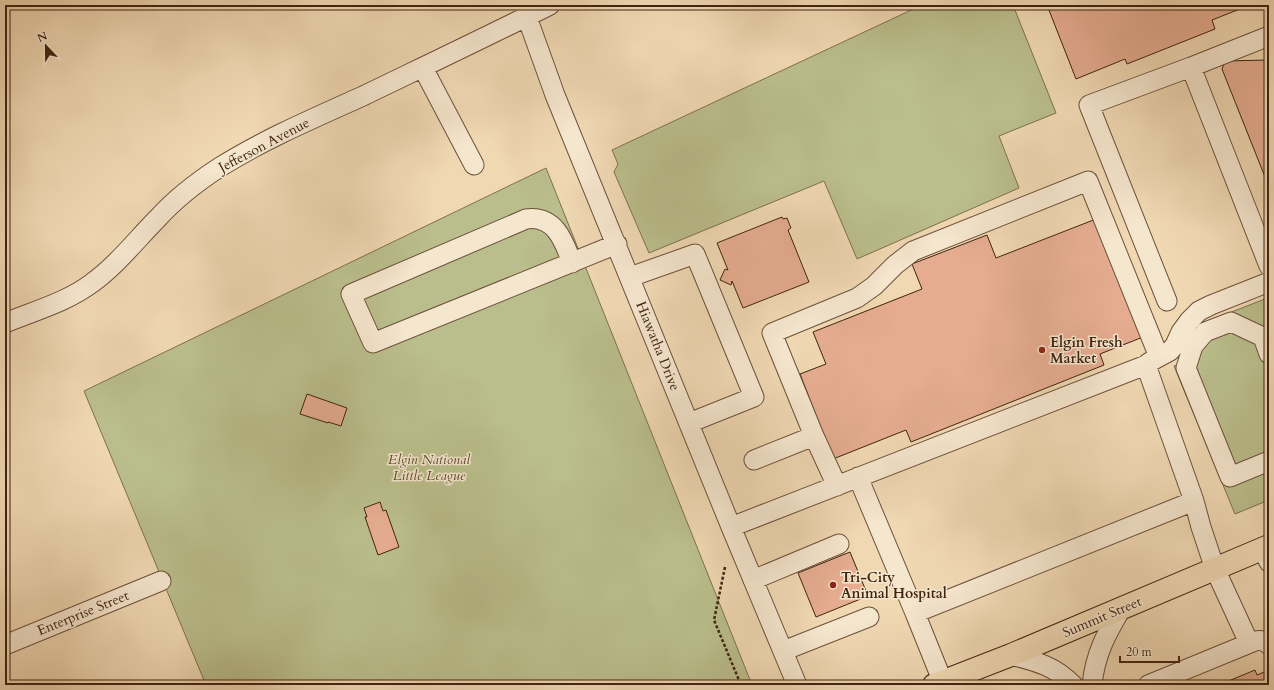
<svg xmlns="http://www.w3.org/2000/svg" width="1274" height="690" font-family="Cardo,serif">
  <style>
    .green { fill: #babe8c; stroke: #7e704e }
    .building { fill: #e5ac90; stroke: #412311 }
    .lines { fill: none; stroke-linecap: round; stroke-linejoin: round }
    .minor-casing { stroke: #6d503a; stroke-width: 21 }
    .major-casing { stroke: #412311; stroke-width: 24 }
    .path { stroke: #412311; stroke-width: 2.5; stroke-dasharray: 3 2; stroke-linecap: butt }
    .minor { stroke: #f5e6ce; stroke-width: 19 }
    .major { stroke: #f0d8b3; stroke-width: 22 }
    .poi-dot { fill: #8f2418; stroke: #f5e6ce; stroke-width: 1.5 }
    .labels { text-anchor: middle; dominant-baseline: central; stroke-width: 3; stroke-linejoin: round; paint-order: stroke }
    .street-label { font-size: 14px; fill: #412311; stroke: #f5e6ce }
    .poi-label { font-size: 14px; font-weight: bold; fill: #412311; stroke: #f5e6ce; text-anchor: start }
    .park-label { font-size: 14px; font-style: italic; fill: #5f4a30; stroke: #f5e6ce }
  </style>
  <rect width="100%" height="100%" fill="#f0d8b3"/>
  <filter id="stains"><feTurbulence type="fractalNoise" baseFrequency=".005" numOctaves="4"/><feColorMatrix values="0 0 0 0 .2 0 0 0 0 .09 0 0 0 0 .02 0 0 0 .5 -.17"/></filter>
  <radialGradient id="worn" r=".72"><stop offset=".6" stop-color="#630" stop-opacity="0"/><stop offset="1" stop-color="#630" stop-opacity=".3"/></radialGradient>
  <path class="green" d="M 922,5 L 1013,5 L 1056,113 L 999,136 L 1019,188 L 857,259 L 824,181 L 649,253 L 614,172 L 618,164 L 612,150 Z
    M 546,168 L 752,685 L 206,685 L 84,391 Z
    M 1265,299 L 1269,302 L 1269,500 L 1235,514 L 1174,366 L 1180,364 L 1203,323 Z"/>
  <path class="building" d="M 1047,5 L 1250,5 L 1212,20 L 1215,29 L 1127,64 L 1125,59 L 1076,79 Z
    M 1269,60 L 1269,187 L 1222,69 L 1225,61 Z
    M 782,217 L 783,219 L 787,218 L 791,228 L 788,230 L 809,282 L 743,308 L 732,281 L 731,285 L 720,280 L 725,269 L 728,270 L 717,243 Z
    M 1096,219 L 1143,337 L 1100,354 L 1104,365 L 911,442 L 906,430 L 833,459 L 800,374 L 826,364 L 813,332 L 922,289 L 912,264 L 987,235 L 996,258 Z
    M 307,394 L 347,408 L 341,426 L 328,422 L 328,423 L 300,414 Z
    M 380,502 L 383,511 L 386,510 L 399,547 L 378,555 L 365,517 L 367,517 L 364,508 Z
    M 850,552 L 868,596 L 816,617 L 798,573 Z
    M 1255,670 L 1257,675 L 1269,670 L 1269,685 L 1219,685 Z"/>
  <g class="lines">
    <g class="minor-casing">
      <path id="minor" d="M 526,5 L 527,17 L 555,95 L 731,527 L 797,685
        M 1191,67 L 1269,36
        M 423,68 L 474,165
        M 572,263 C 564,241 555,215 526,219 L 351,294 L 373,343 L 617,244
        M 630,277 L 695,254 L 754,397 L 689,423
        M 1167,301 L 1089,105 L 1191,67 L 1269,266
        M 5,323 C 34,311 67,302 92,283 C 117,265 136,240 158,218 C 176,198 197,182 220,167 C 265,139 314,118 363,96 C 425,66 488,36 550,5
        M 1269,354 L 1263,337 L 1231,322 L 1205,332 L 1193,346 L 1186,368 L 1230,477 L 1269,461
        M 1148,363 L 1170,351 L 1175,345 L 1181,332 L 1189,321 L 1199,311 L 1211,305 L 1269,282
        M 814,436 L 772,333 L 857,298 L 874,286 L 895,265 L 913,251 L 1088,181 L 1159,357
        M 754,460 L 814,436 L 837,486
        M 858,477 L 915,613 L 1194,501
        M 731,527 L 1146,365 L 1194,501 L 1201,527 L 1215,569 L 1249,643
        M 1263,549 L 1269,562
        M 753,580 L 839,544
        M 915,613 L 944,685
        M 5,645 L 161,581
        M 783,651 L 869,617
        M 1011,655 C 1035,661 1055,666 1073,685
        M 1092,685 C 1095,655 1106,634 1121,609
        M 1148,685 L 1255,641 C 1260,640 1265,640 1269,645"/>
    </g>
    <g class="major-casing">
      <path id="major" d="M 934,685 L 1011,655 L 1269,546"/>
    </g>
    <path class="path" d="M 725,567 L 714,620 L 741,685"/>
    <use href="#minor" class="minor"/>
    <use href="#major" class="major"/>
  </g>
  <g class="poi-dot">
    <circle cx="1042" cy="350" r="4"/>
    <circle cx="833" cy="585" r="4"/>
  </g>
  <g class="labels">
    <g class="street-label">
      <text transform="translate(264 145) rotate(-28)">Jefferson Avenue</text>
      <text transform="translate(658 346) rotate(68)">Hiawatha Drive</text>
      <text transform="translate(83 613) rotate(-22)">Enterprise Street</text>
      <text transform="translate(1102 617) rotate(-23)">Summit Street</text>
    </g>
    <g class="poi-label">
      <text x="1050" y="342">Elgin Fresh<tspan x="1050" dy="16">Market</tspan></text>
      <text x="841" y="577">Tri-City<tspan x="841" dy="16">Animal Hospital</tspan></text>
    </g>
    <g class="park-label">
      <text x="429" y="459">Elgin National<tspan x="429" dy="16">Little League</tspan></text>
    </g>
  </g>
  <rect width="1274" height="690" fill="none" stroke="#f0d8b3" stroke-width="20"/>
  <rect x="6" y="6" width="1262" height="678" fill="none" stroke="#412311" stroke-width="2"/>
  <rect x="10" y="10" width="1254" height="670" fill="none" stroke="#412311"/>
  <g transform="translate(46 46) rotate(338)" stroke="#f5e6ce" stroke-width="3" paint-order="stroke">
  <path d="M0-3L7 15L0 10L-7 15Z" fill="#412311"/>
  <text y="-6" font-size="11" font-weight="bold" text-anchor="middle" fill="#412311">N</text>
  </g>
  <path d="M1120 656v6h59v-6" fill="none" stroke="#412311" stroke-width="2"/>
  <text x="1126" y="656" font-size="12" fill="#412311" stroke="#f5e6ce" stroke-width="3" paint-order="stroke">20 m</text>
  <rect width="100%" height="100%" filter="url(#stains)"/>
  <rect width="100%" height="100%" fill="url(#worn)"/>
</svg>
